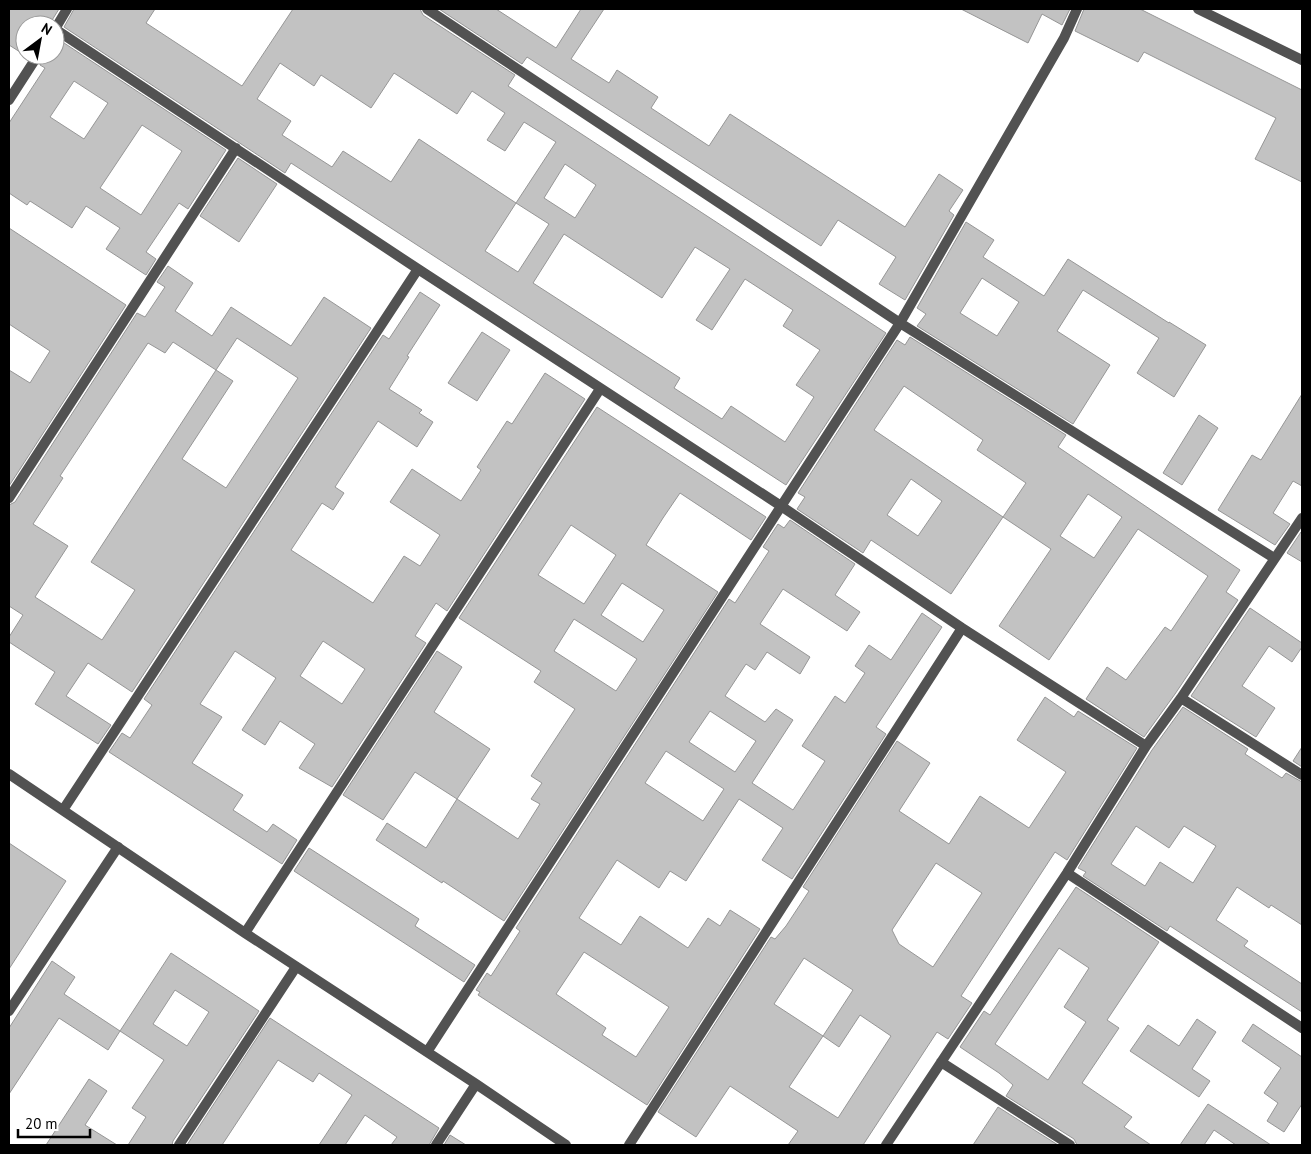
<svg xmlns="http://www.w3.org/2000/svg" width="1311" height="1154" font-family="'PT Sans',sans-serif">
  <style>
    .building { fill: #c2c2c2; stroke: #969696; fill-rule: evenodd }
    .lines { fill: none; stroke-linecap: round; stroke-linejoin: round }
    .lane { stroke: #525252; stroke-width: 10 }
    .street { stroke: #525252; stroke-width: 10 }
  </style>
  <rect width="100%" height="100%" fill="#fff"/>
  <path class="building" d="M 9,9 L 59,9 L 49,25 L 25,25 L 25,55 L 30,55 L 28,57 L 9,45 Z
    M 74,9 L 155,9 L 146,23 L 242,86 L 293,9 L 420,9 L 423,15 L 515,75 L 508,86 L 886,333 L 786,485 L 291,163 L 285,173 L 64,27 ZM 280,63 L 314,86 L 321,75 L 371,108 L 394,73 L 457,114 L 472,91 L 505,113 L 487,140 L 505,151 L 524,122 L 556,142 L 516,203 L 419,139 L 391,182 L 343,151 L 332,167 L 282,135 L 291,121 L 257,99 ZM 565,164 L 596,185 L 575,218 L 544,198 ZM 516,203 L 549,224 L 518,272 L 485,251 ZM 564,234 L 662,298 L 695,247 L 730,269 L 696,320 L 712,330 L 745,279 L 793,310 L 783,326 L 820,350 L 796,385 L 814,397 L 785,442 L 731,406 L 722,419 L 674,388 L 680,378 L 533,283 Z
    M 439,9 L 496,9 L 556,48 L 581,9 L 604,9 L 571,59 L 609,83 L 617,70 L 658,97 L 651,108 L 709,146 L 730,114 L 905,227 L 939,174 L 963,190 L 949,211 L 954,215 L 905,300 L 879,284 L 896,257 L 838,220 L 821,246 L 527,57 L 522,64 Z
    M 961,9 L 1070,9 L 1062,25 L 1042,14 L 1028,43 Z
    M 1084,9 L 1140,9 L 1302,90 L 1302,182 L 1255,159 L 1276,118 L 1144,52 L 1138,62 L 1075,31 Z
    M 55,37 L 226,150 L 188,209 L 179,203 L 146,252 L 156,259 L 146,275 L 106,249 L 120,228 L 86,206 L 72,228 L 30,201 L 27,205 L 9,193 L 9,123 L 45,68 L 40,65 L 45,55 L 55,55 ZM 74,81 L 108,103 L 84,139 L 50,117 ZM 142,125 L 182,151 L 141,215 L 100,188 Z
    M 238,158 L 277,184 L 239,242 L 200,216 Z
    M 966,222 L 994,240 L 983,257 L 1044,296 L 1068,259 L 1169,323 L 1169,322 L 1206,345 L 1174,397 L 1137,373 L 1159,338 L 1083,290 L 1057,331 L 1110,365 L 1073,424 L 917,326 L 926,314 L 917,308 ZM 982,278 L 1019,302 L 997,336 L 960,313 Z
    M 9,228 L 126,305 L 9,486 L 9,370 L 30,383 L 50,351 L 9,324 Z
    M 168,266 L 193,283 L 175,311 L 212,336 L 231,307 L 291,346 L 324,297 L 371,328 L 132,692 L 88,663 L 66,696 L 111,725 L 98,744 L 35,704 L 55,672 L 9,642 L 9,637 L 23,615 L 9,606 L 9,505 L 15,502 L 137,313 L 145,317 L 165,287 L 157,282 ZM 237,338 L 298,378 L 226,488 L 182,459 L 233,381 L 216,370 ZM 173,342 L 216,370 L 91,562 L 135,590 L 102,640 L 35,597 L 68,546 L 33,524 L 63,478 L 60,476 L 148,343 L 165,353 Z
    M 420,292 L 440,305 L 407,356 L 409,357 L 389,389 L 422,410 L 419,413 L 433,422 L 417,447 L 378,421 L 335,487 L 344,493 L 333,510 L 322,503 L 291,550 L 373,603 L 404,556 L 420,566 L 440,535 L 390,502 L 412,469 L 461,501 L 481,470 L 477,467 L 507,421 L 512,424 L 545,373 L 585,399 L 447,611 L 436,603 L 415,636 L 426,643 L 332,787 L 299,768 L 315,744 L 280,721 L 265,745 L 242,730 L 276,678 L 235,651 L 200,704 L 222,717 L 192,763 L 243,795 L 233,810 L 267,832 L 273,824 L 297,840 L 282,864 L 109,752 L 122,733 L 130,738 L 152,705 L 144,699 L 383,335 L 389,339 ZM 323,641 L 365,669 L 342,704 L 300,676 Z
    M 482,332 L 510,350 L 477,401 L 448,383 Z
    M 910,337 L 1066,435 L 1058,447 L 1240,570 L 1226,592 L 1238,600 L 1175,694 L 1144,737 L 1086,699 L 1107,667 L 1126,680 L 1165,627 L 1171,631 L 1208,576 L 1138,529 L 1049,660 L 999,626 L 1051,549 L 1003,517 L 951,594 L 871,540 L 863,553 L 797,509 L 805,497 L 798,493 L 897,340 L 905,345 ZM 904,386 L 983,440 L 977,450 L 1026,483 L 1003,517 L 874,430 ZM 911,479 L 942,501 L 918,536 L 887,515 ZM 1088,494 L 1122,517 L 1094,558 L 1060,536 Z
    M 1302,394 L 1302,486 L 1293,481 L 1273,513 L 1290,524 L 1275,545 L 1218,510 L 1252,455 L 1261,460 Z
    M 597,407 L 766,517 L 751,540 L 680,493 L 663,518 L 646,545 L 718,592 L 504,921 L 443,881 L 442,883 L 376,840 L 387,823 L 426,848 L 457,799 L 518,839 L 540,804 L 531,799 L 542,783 L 531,776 L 575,709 L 534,682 L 541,671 L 459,618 ZM 571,525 L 616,555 L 584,604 L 538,575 ZM 622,583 L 664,610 L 643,642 L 601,615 ZM 574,619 L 637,659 L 616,691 L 554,651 Z
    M 1199,415 L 1218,428 L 1182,485 L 1163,473 Z
    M 790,520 L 855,564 L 835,595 L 860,612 L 847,631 L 783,589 L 760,624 L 810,657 L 800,674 L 767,652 L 755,670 L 746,664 L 725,696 L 765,722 L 776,709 L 793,720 L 752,783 L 793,810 L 825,761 L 802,746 L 835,696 L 845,703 L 865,673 L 855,666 L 869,645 L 891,660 L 922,613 L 942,627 L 876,727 L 886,734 L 792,879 L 762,860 L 783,828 L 739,799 L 686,881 L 670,871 L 659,888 L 617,860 L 579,918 L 621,945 L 640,916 L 688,948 L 708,918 L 720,926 L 730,910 L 760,929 L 647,1105 L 478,995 L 480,992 L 476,990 L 487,973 L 491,976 L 520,931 L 516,928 L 729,599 L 735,603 L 769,551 L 763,547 L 778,524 L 784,528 ZM 710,711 L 756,741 L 735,772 L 689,742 ZM 666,751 L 724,789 L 703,821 L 645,783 ZM 584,952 L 669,1007 L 636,1057 L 602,1035 L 606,1028 L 556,994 Z
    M 1301,532 L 1302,532 L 1302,562 L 1287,553 Z
    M 1250,608 L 1302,643 L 1302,647 L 1292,662 L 1269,646 L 1242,686 L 1275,708 L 1256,737 L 1191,696 Z
    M 437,651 L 462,667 L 434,712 L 490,749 L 457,799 L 415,772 L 383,820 L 343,795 Z
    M 1045,697 L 1074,717 L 1078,711 L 1137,748 L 1067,860 L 1055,852 L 961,996 L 972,1003 L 948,1039 L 937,1032 L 863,1145 L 788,1145 L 798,1131 L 730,1086 L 696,1137 L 658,1112 L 771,937 L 775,939 L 786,926 L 809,891 L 803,887 L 897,741 L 930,763 L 899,811 L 949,844 L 980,796 L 1029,828 L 1066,772 L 1017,740 ZM 936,863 L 982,893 L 933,967 L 899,944 L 892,930 ZM 804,958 L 853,990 L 823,1036 L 774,1004 ZM 860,1015 L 891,1036 L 838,1118 L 789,1087 L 823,1036 L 839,1047 Z
    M 1183,707 L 1248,749 L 1245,754 L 1282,778 L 1286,773 L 1302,782 L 1302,925 L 1271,905 L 1269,908 L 1237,887 L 1216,920 L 1248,941 L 1244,946 L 1302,984 L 1302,1012 L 1170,926 L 1167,931 L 1083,876 L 1086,872 L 1078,868 L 1152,750 ZM 1136,826 L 1169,848 L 1184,826 L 1216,846 L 1193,883 L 1160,862 L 1145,886 L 1111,864 Z
    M 1302,747 L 1302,767 L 1293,761 Z
    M 9,843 L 66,881 L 9,969 Z
    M 309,848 L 419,919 L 415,926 L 475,965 L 464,982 L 294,871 Z
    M 1076,887 L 1159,942 L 1107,1020 L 1119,1028 L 1082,1083 L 1132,1117 L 1124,1127 L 1151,1145 L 1077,1145 L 1074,1139 L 1006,1096 L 1013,1085 L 999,1073 L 960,1047 L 984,1011 L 990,1015 ZM 1059,948 L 1089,968 L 1064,1007 L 1086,1022 L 1048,1080 L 995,1044 Z
    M 171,953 L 259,1011 L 173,1141 L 172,1145 L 128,1145 L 146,1117 L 132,1108 L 164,1060 L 120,1031 ZM 175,990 L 209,1012 L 187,1046 L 153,1024 Z
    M 52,961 L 75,977 L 64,994 L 120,1031 L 108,1050 L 59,1018 L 9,1094 L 9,1028 Z
    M 270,1018 L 439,1128 L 429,1145 L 391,1145 L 397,1137 L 365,1115 L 345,1145 L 319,1145 L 352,1095 L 319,1073 L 313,1082 L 278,1060 L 222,1145 L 187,1145 Z
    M 1197,1019 L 1216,1032 L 1192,1069 L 1210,1081 L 1199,1097 L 1130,1051 L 1148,1025 L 1179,1046 Z
    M 1253,1024 L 1302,1057 L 1302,1104 L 1284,1132 L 1267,1121 L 1278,1103 L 1264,1093 L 1281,1068 L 1242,1041 Z
    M 89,1079 L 107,1091 L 85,1125 L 117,1145 L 46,1145 Z
    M 1208,1104 L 1271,1145 L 1236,1145 L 1214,1130 L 1204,1145 L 1180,1145 Z
    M 998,1107 L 1058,1145 L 973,1145 Z
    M 450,1135 L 466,1145 L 444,1145 Z"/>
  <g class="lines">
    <path class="lane" d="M 9,1011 L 118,847
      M 179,1145 L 296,967"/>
    <path class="street" d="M 427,9 L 900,323 L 1274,558
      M 1198,9 L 1302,60
      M 55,29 L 418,269 L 781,506 L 962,628 L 1146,746
      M 55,29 L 67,9
      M 9,100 L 38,55
      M 9,498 L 236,148
      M 1181,698 L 1302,775
      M 9,774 L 245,933 L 476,1084 L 566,1145
      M 63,810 L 418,269
      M 1067,873 L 1302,1028
      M 245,933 L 600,389
      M 427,1052 L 900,323 L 1064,38 L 1077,9
      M 941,1062 L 1070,1145
      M 436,1145 L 476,1084
      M 629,1145 L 962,628
      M 886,1145 L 1067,873 L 1146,746 L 1181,698 L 1302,518"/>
  </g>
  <rect width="1311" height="1154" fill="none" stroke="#000000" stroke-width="20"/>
  <g transform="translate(40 40) rotate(32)"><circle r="24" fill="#ffffff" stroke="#999999"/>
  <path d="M0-4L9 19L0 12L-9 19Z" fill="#000000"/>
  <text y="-8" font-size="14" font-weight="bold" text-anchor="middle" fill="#000000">N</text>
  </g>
  <path d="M18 1129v8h72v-8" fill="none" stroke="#000000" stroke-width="2.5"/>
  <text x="25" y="1129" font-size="15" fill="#000000" stroke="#ffffff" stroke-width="4" paint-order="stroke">20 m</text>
</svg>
